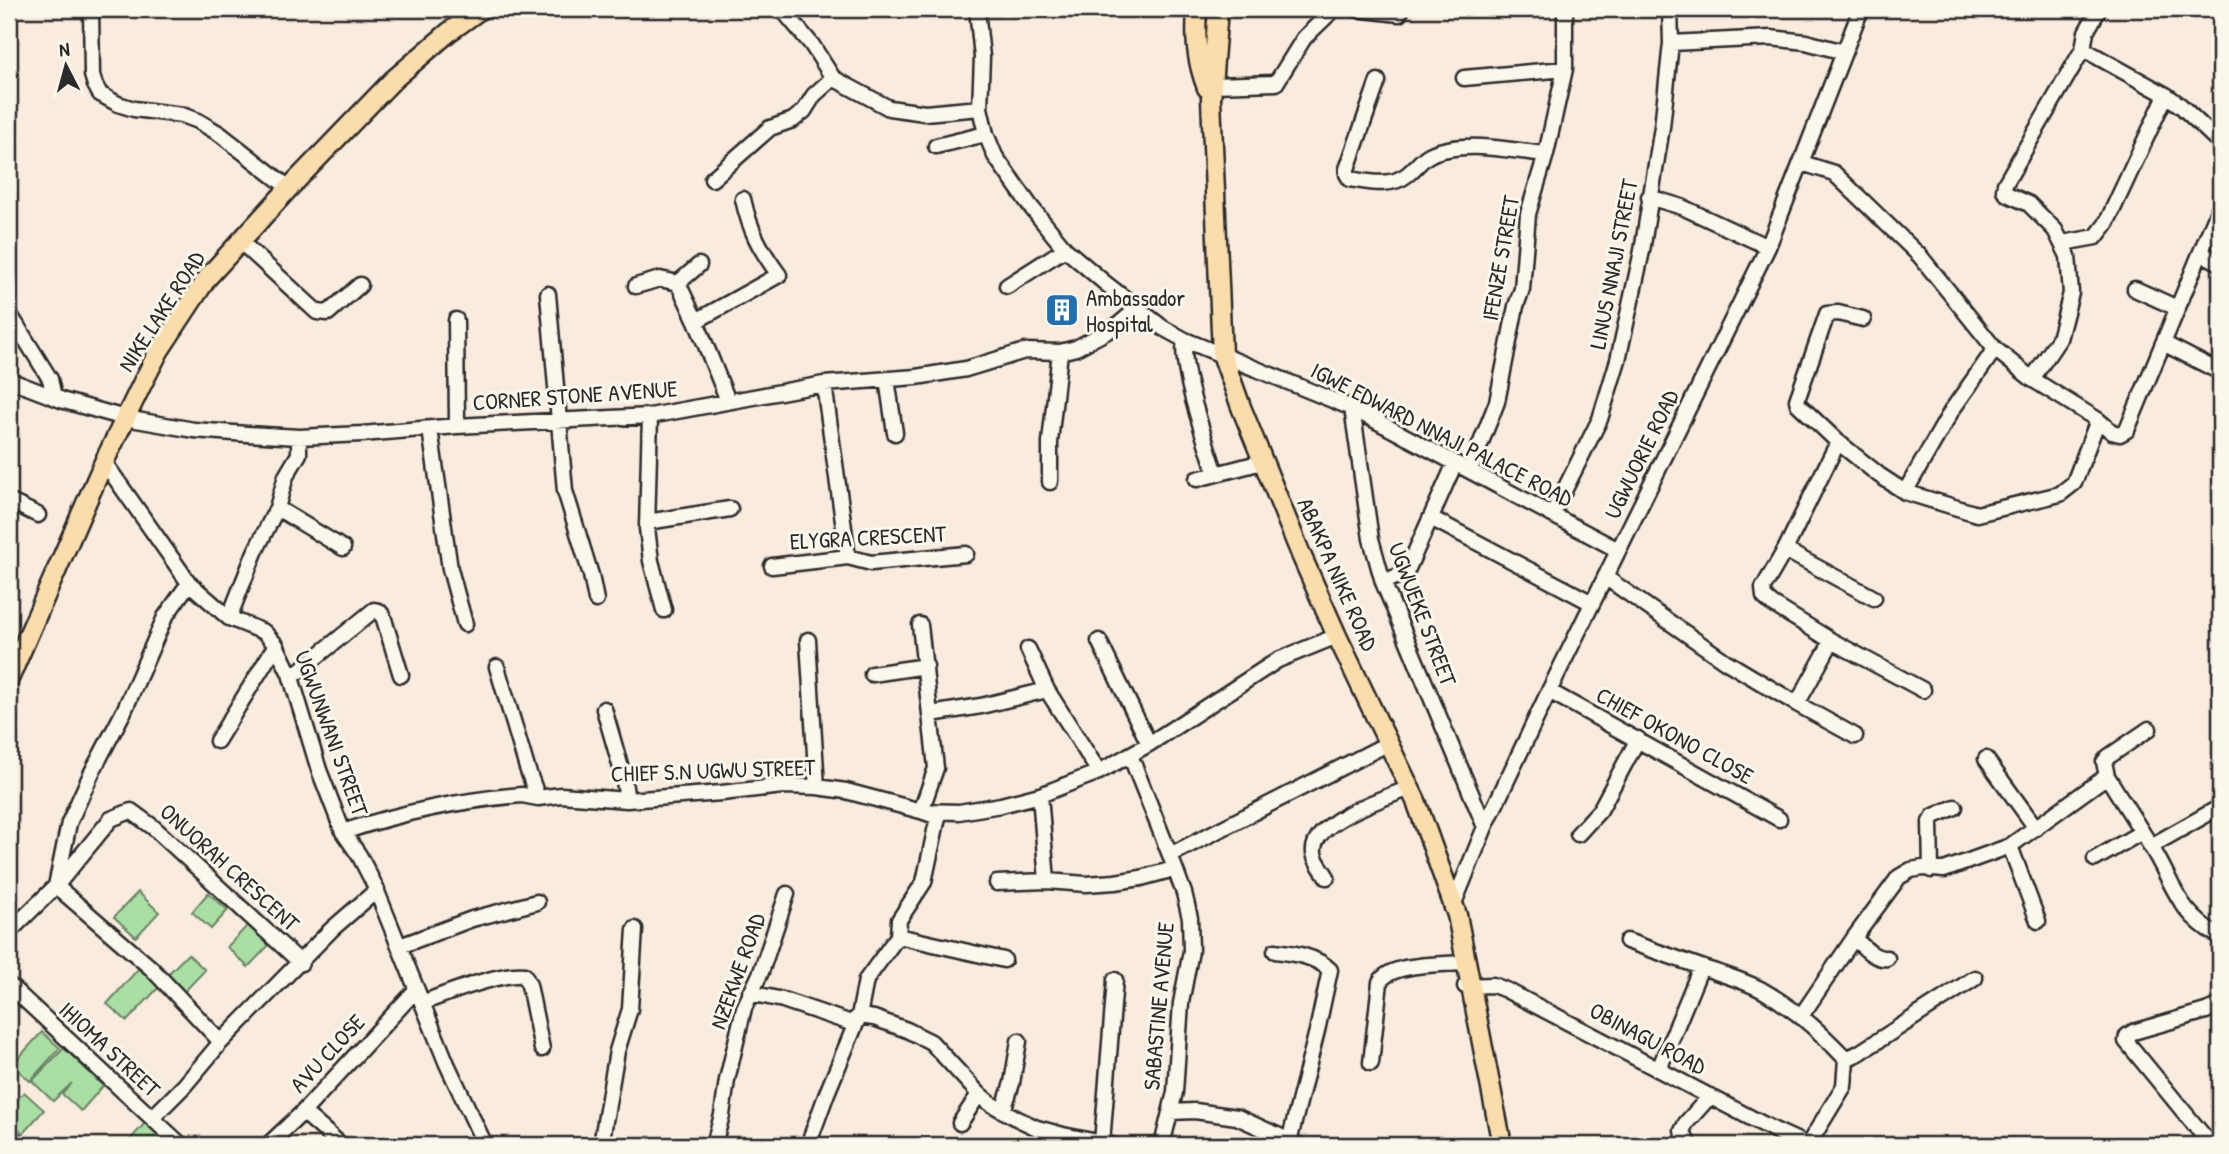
<svg xmlns="http://www.w3.org/2000/svg" width="2229" height="1154" font-family="'Patrick Hand',sans-serif">
  <style>
    .green { fill: #a9dfa2; stroke: #6a8566; stroke-width: 2 }
    .lines { fill: none; stroke-linecap: round; stroke-linejoin: round }
    .minor-casing { stroke: #2b2b2b; stroke-width: 19 }
    .major-casing { stroke: #2b2b2b; stroke-width: 23 }
    .minor { stroke: #fbf7ec; stroke-width: 14 }
    .major { stroke: #fbddab; stroke-width: 18 }
    .labels { text-anchor: middle; dominant-baseline: central; stroke-width: 6; stroke-linejoin: round; paint-order: stroke }
    .street-label { font-size: 23px; fill: #2b2b2b; stroke: #fbf7ec }
    .poi-label { font-size: 23px; fill: #2b2b2b; stroke: #fbf7ec; text-anchor: start }
  </style>
  <rect width="100%" height="100%" fill="#f9ebde"/>
  <filter id="ink" filterUnits="userSpaceOnUse"><feTurbulence type="fractalNoise" baseFrequency=".0143" numOctaves="2"/><feDisplacementMap in="SourceGraphic" scale="14" xChannelSelector="R" yChannelSelector="G"/><feConvolveMatrix kernelMatrix="1 2 1 2 8 2 1 2 1" color-interpolation-filters="sRGB"/></filter>
  <g filter="url(#ink)">
    <path class="green" d="M 138,892 L 159,912 L 136,937 L 114,917 Z
      M 208,893 L 228,910 L 211,929 L 192,912 Z
      M 249,924 L 270,944 L 248,967 L 227,947 Z
      M 188,954 L 205,970 L 184,992 L 167,975 Z
      M 139,968 L 160,986 L 127,1021 L 107,1004 Z
      M 42,1032 L 60,1048 L 30,1081 L 12,1065 Z
      M 64,1048 L 103,1086 L 81,1111 L 62,1094 L 72,1083 L 53,1101 L 32,1081 Z
      M 24,1092 L 44,1110 L 23,1133 L 9,1121 L 9,1109 Z
      M 146,1122 L 166,1139 L 161,1145 L 125,1145 Z"/>
    <g class="lines">
      <g class="minor-casing">
        <path id="minor" d="M 91,9 L 92,75 L 95,85 L 100,94 L 118,104 L 134,109 L 182,115 L 198,121 L 220,134 L 289,188
          M 782,9 L 812,45 L 833,78 L 889,108 L 925,113 L 980,108
          M 977,9 L 982,57 L 980,108 L 986,134 L 995,156 L 1031,207 L 1065,249 L 1105,283 L 1163,328 L 1185,340 L 1352,408 L 1618,550
          M 1355,9 L 1399,14 L 1402,9
          M 1671,43 L 1771,38 L 1806,42 L 1844,52
          M 2083,49 L 2166,95 L 2181,106 L 2220,143
          M 1464,78 L 1565,69
          M 1378,81 L 1347,169 L 1347,174 L 1350,179 C 1369,182 1391,188 1408,174 C 1421,163 1424,154 1443,150 C 1477,142 1512,151 1546,154
          M 1214,85 L 1276,83 L 1304,38 L 1334,9
          M 936,146 L 986,134
          M 1802,163 L 1834,173 L 1839,178 L 1920,256 L 1995,349 L 2032,379 L 2098,420 L 2112,432 L 2120,434 L 2127,430 L 2220,206
          M 712,179 L 770,128 L 793,120 L 804,111 L 814,95 L 833,78
          M 1649,197 L 1682,207 L 1768,247
          M 240,241 L 317,312 L 328,313 L 360,285
          M 2063,243 L 2096,237 L 2106,224 L 2166,95
          M 2201,253 L 2220,263
          M 678,283 L 699,265
          M 636,286 L 660,279 L 678,283 L 696,321 L 728,401
          M 1007,286 L 1065,249
          M 2135,289 L 2177,308
          M 548,294 L 565,491 L 591,575 L 596,600
          M 9,313 L 50,379 L 54,397 L 60,399
          M 1863,319 L 1838,313 L 1827,314 L 1797,400 L 1798,404 L 1838,442 L 1879,475 L 1905,492 L 1977,514 L 2060,494 L 2074,483 L 2098,420
          M 456,320 L 457,426
          M 696,321 L 779,275 C 760,249 750,231 743,199
          M 1185,340 C 1179,367 1207,445 1216,474
          M 2163,343 L 2220,372
          M 887,379 L 895,433
          M 2032,379 L 2059,339 L 2071,293 L 2068,256 L 2055,230 L 2029,204 L 2007,194 L 2004,190 L 2005,184 L 2083,49 L 2086,32 L 2099,9
          M 9,380 L 61,400 L 125,418 L 194,430 L 247,434 L 299,437 L 362,434 L 457,426 L 650,416 L 824,384 L 916,377 L 966,369 L 1025,351 L 1060,352 L 1076,348 L 1117,326 L 1138,308
          M 824,384 L 848,557
          M 1352,408 L 1371,539 L 1383,582 L 1485,827
          M 650,416 L 647,528 L 651,561 L 664,610
          M 430,429 L 450,569 L 465,624
          M 1838,442 L 1785,550 L 1763,588 L 1764,597 L 1772,604 L 1832,641 L 1923,690
          M 104,462 L 189,583 L 229,618 L 264,632 L 276,645 L 290,674 L 319,770 L 343,832 L 359,855 L 373,882 L 447,1064 L 485,1145
          M 1470,470 L 1497,402 L 1516,306 L 1522,289 L 1528,214 L 1546,154 L 1565,69 L 1565,9
          M 1197,479 L 1262,462
          M 1050,482 L 1050,442 L 1060,352
          M 1905,492 L 1952,410 L 1995,349
          M 9,501 L 38,515
          M 277,508 L 343,548
          M 1552,515 L 1600,419 L 1618,360 L 1642,251 L 1662,127 L 1671,43 L 1670,9
          M 1431,518 L 1592,603
          M 647,522 L 730,509
          M 1785,550 L 1874,598
          M 772,566 L 848,557 L 871,563 L 966,554
          M 1605,577 L 1725,661 L 1797,704 L 1855,736
          M 1383,582 L 1406,573 L 1455,463
          M 189,583 L 165,617 L 124,711 L 92,772 L 69,823 L 56,886 L 151,968 L 221,1042
          M 229,618 L 255,552 L 277,508 L 286,476 L 299,454 L 299,437
          M 808,640 L 817,787
          M 1099,641 L 1149,744
          M 497,667 L 527,768 L 538,798
          M 290,674 L 299,671 L 374,610 L 379,611 L 383,616 L 401,675
          M 872,674 L 926,666
          M 1047,690 L 1099,772
          M 1549,691 L 1779,819
          M 1797,704 L 1832,641
          M 604,709 L 623,775 L 627,800
          M 931,714 L 981,706 L 1047,690 L 1028,649
          M 217,741 L 276,645
          M 1130,755 L 1170,855 L 1184,893 L 1190,918 L 1191,951 L 1181,1003 L 1175,1092 L 1162,1145
          M 1986,759 L 2036,828
          M 2107,776 C 2121,799 2136,822 2150,845 C 2175,884 2175,911 2220,937
          M 1040,795 L 1047,881
          M 343,832 C 400,813 462,800 522,795 L 538,798 L 561,795 L 627,800 L 722,793 L 783,786 L 817,787 L 846,791 L 921,811 L 959,812 L 1001,805 L 1040,795 L 1099,772 L 1149,744 L 1278,660 L 1337,636
          M 1578,834 L 1600,810 L 1638,739
          M 2010,846 L 2038,921
          M 2151,846 L 2220,807
          M 1170,855 L 1383,746
          M 2095,859 L 2142,832
          M 1931,870 L 1930,822 L 1934,816 L 1955,807
          M 1327,877 C 1323,870 1315,861 1314,853 C 1310,823 1383,798 1405,790
          M 997,883 L 1047,881 L 1086,884 L 1115,882 L 1141,878 L 1174,869
          M 1452,908 L 1485,827 L 1549,691 L 1768,247 L 1861,9
          M 9,932 L 56,886 L 111,819 L 131,811 L 153,827 L 301,963
          M 898,936 L 1004,960
          M 1854,938 C 1863,946 1874,960 1887,958
          M 1627,941 L 1701,967
          M 400,946 L 472,919 L 537,902
          M 1275,951 C 1293,953 1316,956 1330,970 L 1317,1031 L 1289,1142
          M 9,985 L 181,1145
          M 1465,986 L 1493,985 L 1506,990 L 1776,1131 L 1807,1145
          M 750,993 L 783,1000 L 851,1023 L 859,1016 L 874,1018 L 907,1030 L 931,1042 L 979,1094 L 991,1104 L 1018,1119 L 1037,1128 L 1063,1135 L 1112,1145
          M 422,1003 C 445,994 501,972 524,975 L 529,985 L 542,1049
          M 1801,1016 L 1854,938 L 1899,877 L 1911,870 L 1923,868 L 1944,870 L 2010,846 L 2107,776 L 2104,762 L 2108,757 L 2149,729
          M 1846,1059 L 1859,1053 L 1975,978
          M 1371,1063 L 1380,982 C 1390,963 1439,965 1460,963
          M 1659,1069 L 1701,967 C 1721,974 1743,980 1762,990 C 1794,1008 1821,1032 1846,1059 L 1844,1086 L 1808,1145
          M 1003,1111 L 1012,1083 L 1019,1041
          M 303,1112 L 341,1145
          M 1170,1112 L 1195,1111 L 1237,1117 L 1299,1145
          M 152,1118 L 184,1086 L 221,1042 L 332,929 L 377,890
          M 960,1123 L 979,1094
          M 9,1135 L 20,1145
          M 1102,1143 L 1115,980
          M 268,1145 L 303,1112 L 416,990
          M 601,1145 L 617,1051 L 630,1009 L 635,929
          M 714,1145 L 722,1115 L 727,1080 L 744,1008 L 761,972 L 787,894
          M 808,1145 L 827,1093 L 859,1016 L 866,980 L 898,936 L 899,920 L 924,882 L 938,817 L 921,811 L 936,768 L 920,625
          M 1689,1145 L 1682,1131 L 1686,1123 L 1710,1096
          M 2211,1145 L 2126,1041 L 2127,1036 L 2133,1032 L 2206,1011 L 2220,1005"/>
      </g>
      <g class="major-casing">
        <path id="major" d="M 1197,9 C 1195,38 1196,60 1207,88
          M 1218,9 L 1211,99 L 1222,354 L 1241,407 L 1302,557 L 1337,636 L 1416,801 L 1457,915 L 1502,1145
          M 9,679 L 104,462 L 143,382 L 159,351 L 207,278 L 289,188 L 393,80 L 449,32 L 481,9"/>
      </g>
      <use href="#minor" class="minor"/>
      <use href="#major" class="major"/>
    </g>
  </g>
  <defs>
    <g id="building-square" transform="scale(1.75)"><rect x="-9" y="-9" width="18" height="18" rx="4" fill="#1f6fb2" stroke="#fbf7ec"/><path d="M-4-6H4V6H1V3H-1V6H-4ZM-2.5-4.3h1.7v1.8h-1.7ZM.8-4.3h1.7v1.8H.8ZM-2.5-1h1.7V.8h-1.7ZM.8-1h1.7V.8H.8Z" fill="#fff"/></g>
  </defs>
  <g fill-rule="evenodd">
    <use href="#building-square" x="1062" y="310"/>
  </g>
  <g class="labels">
    <g class="street-label">
      <text transform="translate(1500 258) rotate(-80)">IFENZE STREET</text>
      <text transform="translate(1613 264) rotate(-79)">LINUS NNAJI STREET</text>
      <text transform="translate(161 311) rotate(-57)">NIKE LAKE ROAD</text>
      <text transform="translate(575 395) rotate(-4)">CORNER STONE AVENUE</text>
      <text transform="translate(1442 434) rotate(27)">IGWE EDWARD NNAJI PALACE ROAD</text>
      <text transform="translate(1641 454) rotate(-64)">UGWUORIE ROAD</text>
      <text transform="translate(868 537) rotate(-3)">ELYGRA CRESCENT</text>
      <text transform="translate(1338 574) rotate(66)">ABAKPA NIKE ROAD</text>
      <text transform="translate(1423 614) rotate(69)">UGWUEKE STREET</text>
      <text transform="translate(332 733) rotate(70)">UGWUNWANI STREET</text>
      <text transform="translate(1675 735) rotate(29)">CHIEF OKONO CLOSE</text>
      <text transform="translate(713 770) rotate(-2)">CHIEF S.N UGWU STREET</text>
      <text transform="translate(230 867) rotate(42)">ONUORAH CRESCENT</text>
      <text transform="translate(737 971) rotate(-70)">NZEKWE ROAD</text>
      <text transform="translate(1158 1006) rotate(-85)">SABASTINE AVENUE</text>
      <text transform="translate(1648 1038) rotate(28)">OBINAGU ROAD</text>
      <text transform="translate(110 1049) rotate(43)">IHIOMA STREET</text>
      <text transform="translate(327 1053) rotate(-47)">AVU CLOSE</text>
    </g>
    <g class="poi-label">
      <text x="1086" y="297">Ambassador<tspan x="1086" dy="26">Hospital</tspan></text>
    </g>
  </g>
  <rect width="2229" height="1154" fill="none" stroke="#fbf7ec" stroke-width="35"/>
  <rect x="18" y="18" width="2194" height="1119" fill="none" stroke="#2b2b2b" stroke-width="2.5" filter="url(#ink)"/>
  <g transform="translate(66 66) rotate(354)" stroke="#fbf7ec" stroke-width="5" paint-order="stroke">
  <path d="M0-5L12 26L0 18L-12 26Z" fill="#2b2b2b"/>
  <text y="-10" font-size="19" font-weight="bold" text-anchor="middle" fill="#2b2b2b">N</text>
  </g>
</svg>
